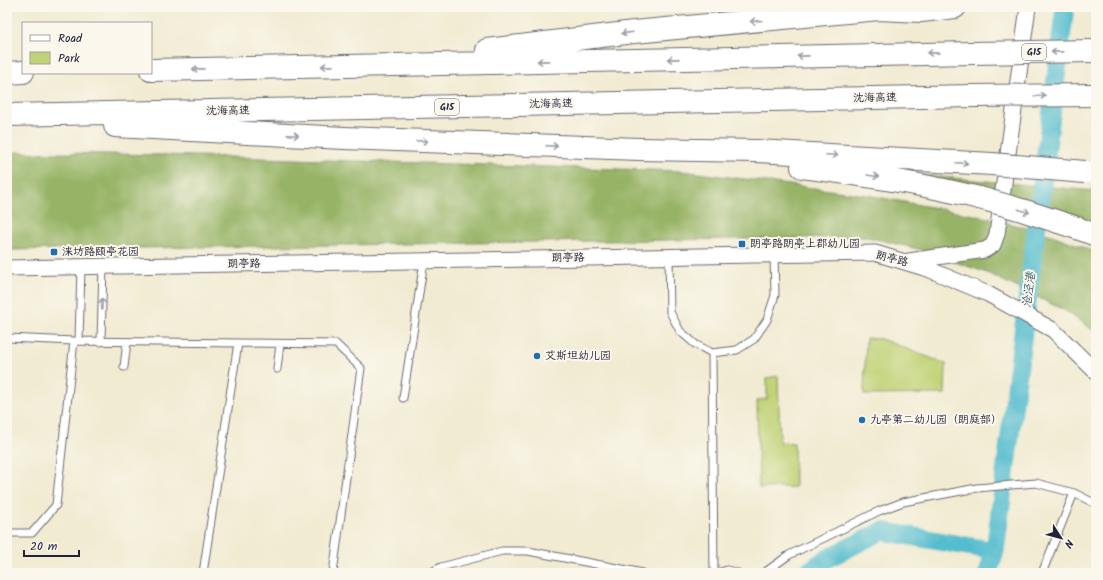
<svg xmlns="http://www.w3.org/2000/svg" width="1103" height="580" font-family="Kalam,'LXGW WenKai TC',sans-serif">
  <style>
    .green { fill: #bfd275; stroke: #707a58 }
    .forest { fill: #97b466; stroke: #5c6b50 }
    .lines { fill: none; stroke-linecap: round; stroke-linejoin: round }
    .canal { stroke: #52bcce; stroke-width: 19 }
    .service-casing { stroke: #6a6870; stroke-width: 9 }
    .minor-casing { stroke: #6a6870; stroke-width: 17 }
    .motorway-casing { stroke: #6a6870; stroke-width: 24 }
    .service { stroke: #fff; stroke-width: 7 }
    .minor { stroke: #fff; stroke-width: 15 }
    .motorway { stroke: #fff; stroke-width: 22 }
    .motorway-bridge-casing { stroke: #6a6870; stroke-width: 24; stroke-linecap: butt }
    .motorway-bridge { stroke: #fff; stroke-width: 22 }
    .oneway { stroke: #9c9ca7 }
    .poi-dot { fill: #1f6fb2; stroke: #fbf7ec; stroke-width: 1.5 }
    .labels { text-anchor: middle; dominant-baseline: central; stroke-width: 4; stroke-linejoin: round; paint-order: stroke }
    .shield { fill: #fbf7ec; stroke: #636270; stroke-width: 1 }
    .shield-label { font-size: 10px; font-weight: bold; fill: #22223b }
    .street-label { font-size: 11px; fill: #22223b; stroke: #fbf7ec }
    .poi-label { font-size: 11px; fill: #22223b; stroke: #fbf7ec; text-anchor: start }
    .water-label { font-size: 12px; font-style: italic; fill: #33586e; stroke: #fbf7ec }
  </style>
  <rect width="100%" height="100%" fill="#fbf7ec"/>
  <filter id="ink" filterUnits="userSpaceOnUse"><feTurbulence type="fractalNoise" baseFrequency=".025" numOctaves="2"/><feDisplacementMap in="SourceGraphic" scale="8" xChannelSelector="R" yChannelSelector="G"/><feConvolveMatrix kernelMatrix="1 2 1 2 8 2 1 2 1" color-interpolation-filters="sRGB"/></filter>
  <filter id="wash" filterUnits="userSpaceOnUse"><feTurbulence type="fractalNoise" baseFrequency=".012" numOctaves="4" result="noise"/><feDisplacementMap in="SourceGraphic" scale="16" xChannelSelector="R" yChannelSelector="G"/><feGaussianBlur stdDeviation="0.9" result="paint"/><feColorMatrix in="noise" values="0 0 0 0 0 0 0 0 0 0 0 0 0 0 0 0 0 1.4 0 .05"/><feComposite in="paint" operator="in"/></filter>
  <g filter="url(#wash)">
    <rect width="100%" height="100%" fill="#f1ebd2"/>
    <path class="green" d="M 866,338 L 881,339 L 946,364 L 945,394 L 864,395 Z
      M 778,376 L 780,442 L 794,443 L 795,487 L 759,488 L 757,400 L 767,399 L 767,378 Z"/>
    <path class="forest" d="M 7,152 L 162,155 L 682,171 L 867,195 L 989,218 L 1052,235 L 1096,252 L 1096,332 L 1064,310 L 987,273 L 918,249 L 867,237 L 7,250 Z
      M 908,174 L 1096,191 L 1096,225 Z"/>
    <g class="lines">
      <path class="canal" d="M 806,573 L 826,559 L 882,531 L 995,551
        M 988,573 L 995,551 L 1065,7"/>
    </g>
  </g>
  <g filter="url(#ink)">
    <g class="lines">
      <g class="service-casing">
        <path id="service" d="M 669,257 L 670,312 L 680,331 L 695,344 L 712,353 L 737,350 L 754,339 L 767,320 L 775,295 L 774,255
          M 7,338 L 74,341 L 336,344 L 361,368 L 333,573
          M 79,341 L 81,267
          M 101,342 L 103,266
          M 712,353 L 714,573
          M 124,367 L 127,342
          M 277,369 L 280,344
          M 403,398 L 424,261
          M 7,533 L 32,533 L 56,505 L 74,341
          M 203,573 L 238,343
          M 430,573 L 441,567 L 502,551 L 528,551 L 643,573
          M 718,573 L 727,570 L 738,573
          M 764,573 L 789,555 L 879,511 L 903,502 L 977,488 L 1036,483 L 1074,493 L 1096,504
          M 1042,573 L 1074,493"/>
      </g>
      <g class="minor-casing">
        <path id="minor" d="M 909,261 L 985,250 L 993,245 L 997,234 L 1028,7
          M 7,268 L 875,253 L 928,269 L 988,294 L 1053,330 L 1096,372"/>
      </g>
      <g class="motorway-casing">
        <path id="motorway" d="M 879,9 L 921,11 L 955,7
          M 487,50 L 634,32 L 879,9 L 892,7
          M 151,70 L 972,53
          M 7,73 L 23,72
          M 7,115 L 973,96
          M 115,126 L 344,138 L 639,149 L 757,151 L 992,164
          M 802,167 C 864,175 926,184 987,200
          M 1077,228 L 1096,235"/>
      </g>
      <use href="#service" class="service"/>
      <use href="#minor" class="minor"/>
      <use href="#motorway" class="motorway"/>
      <g class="motorway-bridge-casing">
        <path id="motorway-bridge" d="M 972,53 L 1096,51
          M 973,96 L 1096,95
          M 992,164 L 1085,172
          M 987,200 L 1022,210 L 1077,228"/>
      </g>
      <use href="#motorway-bridge" class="motorway-bridge"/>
    </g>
    <defs><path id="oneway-shaft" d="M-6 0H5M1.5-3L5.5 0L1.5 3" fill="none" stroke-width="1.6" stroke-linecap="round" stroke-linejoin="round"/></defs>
    <g class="oneway">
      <use href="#oneway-shaft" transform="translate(756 21) rotate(175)"/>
      <use href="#oneway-shaft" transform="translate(627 33) rotate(173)"/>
      <use href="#oneway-shaft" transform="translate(1057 52) rotate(179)"/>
      <use href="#oneway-shaft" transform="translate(933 53) rotate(179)"/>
      <use href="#oneway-shaft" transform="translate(803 56) rotate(179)"/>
      <use href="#oneway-shaft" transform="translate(673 59) rotate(179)"/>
      <use href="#oneway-shaft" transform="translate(543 61) rotate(179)"/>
      <use href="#oneway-shaft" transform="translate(327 66) rotate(179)"/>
      <use href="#oneway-shaft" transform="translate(198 69) rotate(179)"/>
      <use href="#oneway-shaft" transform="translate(1040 96) rotate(-1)"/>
      <use href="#oneway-shaft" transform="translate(293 135) rotate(3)"/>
      <use href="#oneway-shaft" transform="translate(422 141) rotate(2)"/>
      <use href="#oneway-shaft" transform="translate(552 146) rotate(2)"/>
      <use href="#oneway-shaft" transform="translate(832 155) rotate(3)"/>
      <use href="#oneway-shaft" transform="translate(962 163) rotate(3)"/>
      <use href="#oneway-shaft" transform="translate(873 176) rotate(9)"/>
      <use href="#oneway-shaft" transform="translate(1024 211) rotate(17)"/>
      <use href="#oneway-shaft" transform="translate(102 304) rotate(-88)"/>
    </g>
  </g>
  <g class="poi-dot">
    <rect x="738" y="240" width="8" height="8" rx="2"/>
    <rect x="50" y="248" width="8" height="8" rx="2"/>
    <circle cx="537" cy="356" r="4"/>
    <circle cx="862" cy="420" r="4"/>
  </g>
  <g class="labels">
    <g class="shield">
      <rect x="1022" y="44" width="24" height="16" rx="3"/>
      <rect x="435" y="99" width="24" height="16" rx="3"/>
    </g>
    <g class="shield-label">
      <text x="1034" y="52">G15</text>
      <text x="447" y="107">G15</text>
    </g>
    <g class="street-label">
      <text transform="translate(875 98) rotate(-1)">沈海高速</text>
      <text transform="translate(551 104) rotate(-1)">沈海高速</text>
      <text transform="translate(228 111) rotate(-1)">沈海高速</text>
      <text transform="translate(568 258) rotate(-1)">朗亭路</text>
      <text transform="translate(892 259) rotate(14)">朗亭路</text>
      <text transform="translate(244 264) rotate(-1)">朗亭路</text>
    </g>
    <g class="poi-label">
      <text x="750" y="244">朗亭路朗亭上郡幼儿园</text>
      <text x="62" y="252">涞坊路颐亭花园</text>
      <text x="545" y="356">艾斯坦幼儿园</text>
      <text x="870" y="420">九亭第二幼儿园（朗庭部）</text>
    </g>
    <g class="water-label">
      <text transform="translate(1029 290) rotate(-83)">沧泾港</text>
    </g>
  </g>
  <rect width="1103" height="580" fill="none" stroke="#fbf7ec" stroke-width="24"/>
  <rect x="22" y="22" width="130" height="52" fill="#fbf7ec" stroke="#a4a2a5"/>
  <rect x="30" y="35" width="20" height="6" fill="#ffffff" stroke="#a4a2a5"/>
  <text x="58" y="42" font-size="12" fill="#22223b">Road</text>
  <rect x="30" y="52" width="20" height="12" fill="#bfd275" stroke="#a4a2a5"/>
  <text x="58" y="62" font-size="12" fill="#22223b">Park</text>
  <g transform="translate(1061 538) rotate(126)" stroke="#fbf7ec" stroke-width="3" paint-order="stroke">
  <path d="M0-3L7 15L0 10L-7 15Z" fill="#22223b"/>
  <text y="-6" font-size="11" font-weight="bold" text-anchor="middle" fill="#22223b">N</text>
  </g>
  <path d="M24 550v6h55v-6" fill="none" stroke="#22223b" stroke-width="2"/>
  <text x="30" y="550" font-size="12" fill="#22223b" stroke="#fbf7ec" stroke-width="3" paint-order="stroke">20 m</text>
</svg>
